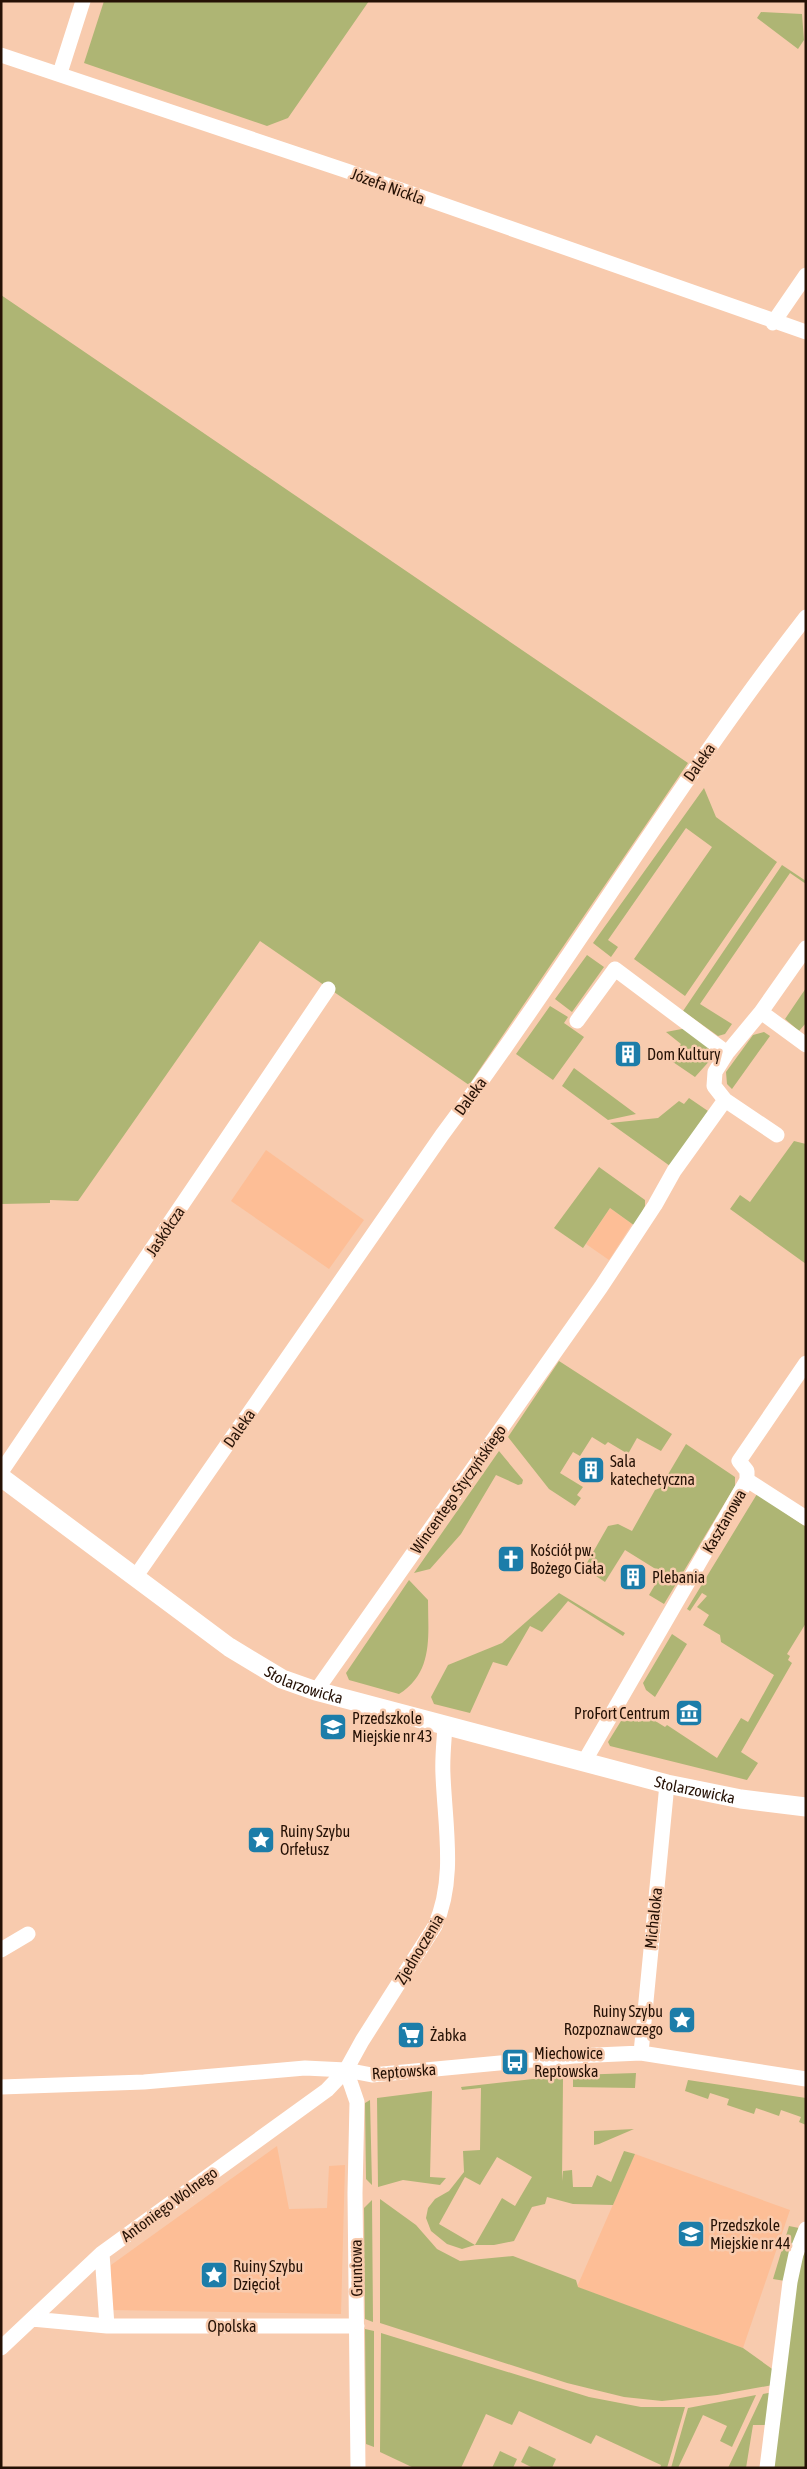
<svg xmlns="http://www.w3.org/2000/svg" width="807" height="2469" font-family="'Asap Condensed',sans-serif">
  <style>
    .built { fill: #fdbe96 }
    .green { fill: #aeb574; fill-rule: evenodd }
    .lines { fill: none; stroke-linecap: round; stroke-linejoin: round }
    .minor { stroke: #fff; stroke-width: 15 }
    .tertiary { stroke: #fff; stroke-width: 19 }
    .labels { text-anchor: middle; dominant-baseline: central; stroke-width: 5; stroke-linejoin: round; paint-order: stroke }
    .street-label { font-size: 16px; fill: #251105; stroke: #f8cbae }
    .poi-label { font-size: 16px; fill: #251105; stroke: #f8cbae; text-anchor: start }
  </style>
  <rect width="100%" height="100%" fill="#f8cbae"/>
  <path class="built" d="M 266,1150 L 364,1220 L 329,1269 L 231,1201 Z
    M 610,1208 L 632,1224 L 609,1260 L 586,1244 Z
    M 277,2146 L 289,2209 L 327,2208 L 329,2166 L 345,2165 L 341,2314 L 110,2310 L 111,2265 Z
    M 635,2154 L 790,2210 L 743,2348 L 577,2287 Z"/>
  <path class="green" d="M 104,1 L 369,1 L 288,118 L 267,126 L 84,63 Z
    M 761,12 L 802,14 L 804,40 L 798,49 L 757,18 Z
    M 1,295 L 688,763 L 469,1085 L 260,941 L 78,1201 L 50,1200 L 50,1203 L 1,1204 Z
    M 704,788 L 716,817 L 777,862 L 685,996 L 634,959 L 712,847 L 686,828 L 608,940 L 618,947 L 611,957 L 593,943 Z
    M 782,865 L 806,881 L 806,884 L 790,873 L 700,1004 L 732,1024 L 725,1034 L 718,1036 L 683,1011 Z
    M 587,955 L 604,967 L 572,1012 L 555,999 Z
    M 806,988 L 806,1023 L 799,1031 L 785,1019 Z
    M 550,1006 L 568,1017 L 564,1023 L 584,1037 L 553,1080 L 516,1054 Z
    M 687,1028 L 712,1048 L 713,1057 L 695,1077 L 670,1060 L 681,1044 L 666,1032 Z
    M 764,1032 L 770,1036 L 732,1089 L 727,1084 L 726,1072 L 753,1035 Z
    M 574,1068 L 636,1114 L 608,1120 L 562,1086 Z
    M 689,1098 L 708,1111 L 670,1166 L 610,1123 L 658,1118 L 679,1101 L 684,1104 Z
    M 794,1141 L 806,1144 L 806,1264 L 730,1209 L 740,1195 L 750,1202 Z
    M 599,1167 L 645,1200 L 645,1206 L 635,1226 L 610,1208 L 583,1248 L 554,1228 Z
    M 559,1361 L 672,1434 L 661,1451 L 637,1438 L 628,1454 L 608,1442 L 605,1445 L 592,1437 L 580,1456 L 573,1452 L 560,1473 L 583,1487 L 577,1495 L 581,1498 L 575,1506 L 549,1489 L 508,1437 Z
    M 686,1444 L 735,1477 L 735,1486 L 664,1604 L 649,1595 L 662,1573 L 625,1550 L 605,1582 L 584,1568 L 608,1526 L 618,1524 L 632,1531 L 655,1490 L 660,1488 Z
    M 499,1451 L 523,1480 L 522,1484 L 518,1485 L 496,1475 L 461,1534 L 430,1569 L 414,1573 Z
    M 757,1494 L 806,1527 L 806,1623 L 787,1654 L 790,1656 L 788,1660 L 792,1663 L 741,1752 L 758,1763 L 747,1780 L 610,1746 L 608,1742 L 621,1721 L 628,1717 L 639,1722 L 644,1714 L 665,1727 L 667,1725 L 717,1758 L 741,1718 L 748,1722 L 774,1675 L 721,1642 L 720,1635 L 703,1625 L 709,1615 L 697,1607 L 707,1596 L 702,1593 L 690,1611 L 687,1609 Z
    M 409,1580 L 428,1600 C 428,1635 434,1672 399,1694 L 349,1680 L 346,1673 Z
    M 559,1593 L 625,1633 L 623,1636 L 568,1601 L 542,1632 L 530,1626 L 507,1666 L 493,1662 L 470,1713 L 434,1704 L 431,1697 L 448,1665 L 502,1643 Z
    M 672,1634 L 687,1644 L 655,1697 L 646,1690 L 643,1683 Z
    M 636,2073 L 635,2088 L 573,2087 L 573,2075 Z
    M 561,2076 L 563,2079 L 562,2181 L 563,2171 L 572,2170 L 573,2187 L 592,2187 L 597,2175 L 611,2182 L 624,2151 L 635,2154 L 613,2205 L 573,2204 L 547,2197 L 545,2204 L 532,2207 L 514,2241 L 494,2245 L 475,2245 L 462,2249 L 447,2244 L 431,2231 L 426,2218 L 428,2208 L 435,2199 L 449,2191 L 464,2172 L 463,2151 L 480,2150 L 481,2088 L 462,2090 L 461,2087 ZM 497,2157 L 532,2177 L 515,2206 L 502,2198 L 475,2245 L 439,2224 L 465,2177 L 480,2185 Z
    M 688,2080 L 806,2098 L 806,2125 L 799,2122 L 801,2117 L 781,2110 L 779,2116 L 756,2108 L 754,2114 L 727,2105 L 729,2099 L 710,2093 L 708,2099 L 685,2091 Z
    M 432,2091 L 430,2177 L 446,2178 L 440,2185 L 403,2180 L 378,2187 L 377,2098 Z
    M 370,2100 L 372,2185 L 366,2179 L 365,2103 Z
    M 634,2129 L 599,2144 L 594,2145 L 594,2131 Z
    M 380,2199 L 416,2225 L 437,2249 L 460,2261 L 513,2256 L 576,2280 L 578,2287 L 743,2348 L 775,2371 L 773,2385 L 717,2395 L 662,2401 L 624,2397 L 567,2383 L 380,2323 Z
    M 372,2200 L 373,2322 L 365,2319 L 364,2208 Z
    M 789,2226 L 799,2228 L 785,2281 L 773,2279 Z
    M 806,2241 L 806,2468 L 772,2468 L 793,2297 Z
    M 365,2329 L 374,2331 L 374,2447 L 366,2444 Z
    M 381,2333 L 589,2397 L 641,2407 L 685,2407 L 667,2468 L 660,2468 L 661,2465 L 596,2435 L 591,2444 L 519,2411 L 512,2425 L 486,2414 L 461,2468 L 414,2468 L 380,2452 Z
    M 773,2392 L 765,2425 L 753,2425 L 746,2468 L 728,2468 L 763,2394 Z
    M 756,2395 L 732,2447 L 720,2441 L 727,2426 L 703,2415 L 678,2468 L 671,2468 L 688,2408 Z
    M 529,2446 L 556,2459 L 552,2468 L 533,2468 L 521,2462 Z
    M 500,2451 L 517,2459 L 513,2468 L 492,2468 Z"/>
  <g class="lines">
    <path class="minor" d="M 1,55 L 347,171 L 806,332
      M 60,73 L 83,1
      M 773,323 L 806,275
      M 806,948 L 761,1012 L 806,1045
      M 577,1021 L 615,969 L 727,1053 L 761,1012
      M 727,1053 L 715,1072 L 714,1086 L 725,1100 L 777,1135
      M 1,1472 L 328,989
      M 747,1480 L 806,1518
      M 136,1576 L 442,1135 C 568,966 676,784 806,617
      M 316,1691 L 601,1287 L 655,1205 L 674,1171 L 725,1100
      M 584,1762 L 747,1480 L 747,1471 L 739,1461 L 806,1363
      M 1,1950 L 28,1934
      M 641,2053 L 667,1784
      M 346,2070 L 357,2102 L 355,2193 L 358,2468
      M 1,2087 L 144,2082 L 305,2068 L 346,2070 L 372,2075 L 574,2056 L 641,2053 L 806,2079
      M 102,2253 L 107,2326
      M 32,2319 L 107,2326 L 357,2326
      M 1,2348 L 102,2253 L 327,2090 L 346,2070 L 362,2041 L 435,1926 C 456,1879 445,1826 443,1775 C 442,1759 444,1742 445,1726
      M 767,2468 L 790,2282 L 796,2254 L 806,2229"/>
    <path class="tertiary" id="s1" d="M 1,1477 L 229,1647 L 282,1679 L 316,1691 L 667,1784 L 741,1799 L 806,1807"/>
  </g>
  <defs>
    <g id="building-square" transform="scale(1.4375)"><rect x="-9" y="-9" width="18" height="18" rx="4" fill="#1c7da9" stroke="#f8cbae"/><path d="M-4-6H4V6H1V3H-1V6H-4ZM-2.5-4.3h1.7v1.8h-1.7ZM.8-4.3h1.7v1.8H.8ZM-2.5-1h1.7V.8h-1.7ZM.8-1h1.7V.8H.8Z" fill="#fff"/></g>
    <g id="church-square" transform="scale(1.4375)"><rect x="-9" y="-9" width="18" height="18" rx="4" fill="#1c7da9" stroke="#f8cbae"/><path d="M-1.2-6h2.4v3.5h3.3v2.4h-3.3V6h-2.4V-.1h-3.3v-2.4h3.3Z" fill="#fff"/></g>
    <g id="museum-square" transform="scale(1.4375)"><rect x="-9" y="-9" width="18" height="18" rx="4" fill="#1c7da9" stroke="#f8cbae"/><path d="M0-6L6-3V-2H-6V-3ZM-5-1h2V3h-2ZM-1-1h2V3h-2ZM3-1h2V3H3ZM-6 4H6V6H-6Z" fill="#fff"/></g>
    <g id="school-square" transform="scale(1.4375)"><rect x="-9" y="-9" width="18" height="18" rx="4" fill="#1c7da9" stroke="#f8cbae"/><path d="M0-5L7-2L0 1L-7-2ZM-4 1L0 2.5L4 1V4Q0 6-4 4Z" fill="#fff"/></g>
    <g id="sight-square" transform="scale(1.4375)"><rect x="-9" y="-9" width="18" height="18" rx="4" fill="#1c7da9" stroke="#f8cbae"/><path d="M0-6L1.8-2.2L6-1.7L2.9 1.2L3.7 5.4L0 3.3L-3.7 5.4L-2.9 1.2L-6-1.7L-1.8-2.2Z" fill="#fff"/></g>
    <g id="supermarket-square" transform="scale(1.4375)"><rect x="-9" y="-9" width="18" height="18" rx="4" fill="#1c7da9" stroke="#f8cbae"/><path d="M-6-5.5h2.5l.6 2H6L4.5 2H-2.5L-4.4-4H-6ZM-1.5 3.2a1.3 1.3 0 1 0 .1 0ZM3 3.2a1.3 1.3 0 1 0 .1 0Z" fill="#fff"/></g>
    <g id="bus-square" transform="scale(1.4375)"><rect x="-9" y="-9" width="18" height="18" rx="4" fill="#1c7da9" stroke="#f8cbae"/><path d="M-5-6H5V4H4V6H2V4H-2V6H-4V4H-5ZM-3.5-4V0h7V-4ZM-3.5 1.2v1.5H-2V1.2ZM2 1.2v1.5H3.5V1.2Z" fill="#fff"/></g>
  </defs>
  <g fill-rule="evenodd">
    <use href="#building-square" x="628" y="1054"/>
    <use href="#building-square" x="591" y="1470"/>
    <use href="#church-square" x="511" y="1559"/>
    <use href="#building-square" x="633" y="1577"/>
    <use href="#museum-square" x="689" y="1713"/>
    <use href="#school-square" x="333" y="1727"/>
    <use href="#sight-square" x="261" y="1840"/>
    <use href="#sight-square" x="682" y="2020"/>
    <use href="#supermarket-square" x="411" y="2035"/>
    <use href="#bus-square" x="515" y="2062"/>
    <use href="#school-square" x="691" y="2234"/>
    <use href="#sight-square" x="214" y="2275"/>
  </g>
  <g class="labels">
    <g class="street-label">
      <text transform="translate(388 186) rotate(20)">Józefa Nickla</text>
      <text transform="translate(699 762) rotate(-55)">Daleka</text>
      <text transform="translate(470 1096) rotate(-54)">Daleka</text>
      <text transform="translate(165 1231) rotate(-56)">Jaskółcza</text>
      <text transform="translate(239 1428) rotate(-55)">Daleka</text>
      <text transform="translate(458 1489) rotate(-55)">Wincentego Styczyńskiego</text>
      <text transform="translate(724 1521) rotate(-60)">Kasztanowa</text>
      <text stroke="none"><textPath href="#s1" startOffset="369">Stolarzowicka</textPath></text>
      <text stroke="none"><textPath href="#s1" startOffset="774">Stolarzowicka</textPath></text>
      <text transform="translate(653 1918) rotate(-84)">Michaloka</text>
      <text transform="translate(419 1949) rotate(-59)">Zjednoczenia</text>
      <text transform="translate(404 2071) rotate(-4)">Reptowska</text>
      <text transform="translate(169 2204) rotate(-36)">Antoniego Wolnego</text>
      <text transform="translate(356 2268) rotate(-91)">Gruntowa</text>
      <text x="232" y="2326">Opolska</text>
    </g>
    <g class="poi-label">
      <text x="647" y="1054">Dom Kultury</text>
      <text x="610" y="1461">Sala<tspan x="610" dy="18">katechetyczna</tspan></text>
      <text x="530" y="1550">Kościół pw.<tspan x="530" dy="18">Bożego Ciała</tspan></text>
      <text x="652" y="1577">Plebania</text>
      <text x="670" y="1713" text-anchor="end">ProFort Centrum</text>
      <text x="352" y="1718">Przedszkole<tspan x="352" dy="18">Miejskie nr 43</tspan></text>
      <text x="280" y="1831">Ruiny Szybu<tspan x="280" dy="18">Orfełusz</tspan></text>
      <text x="663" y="2011" text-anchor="end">Ruiny Szybu<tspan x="663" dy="18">Rozpoznawczego</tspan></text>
      <text x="430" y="2035">Żabka</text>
      <text x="534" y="2053">Miechowice<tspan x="534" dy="18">Reptowska</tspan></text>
      <text x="710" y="2225">Przedszkole<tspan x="710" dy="18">Miejskie nr 44</tspan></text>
      <text x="233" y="2266">Ruiny Szybu<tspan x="233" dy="18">Dzięcioł</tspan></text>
    </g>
  </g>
  <rect width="807" height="2469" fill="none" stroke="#251105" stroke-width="5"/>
</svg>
